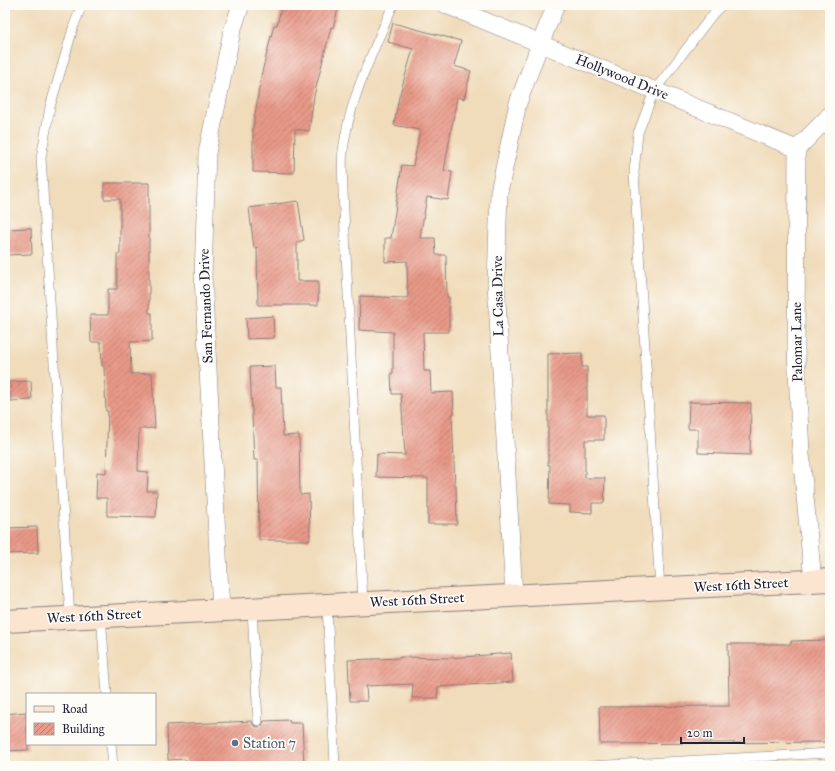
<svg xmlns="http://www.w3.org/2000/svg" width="835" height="771" font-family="'IM FELL Great Primer',serif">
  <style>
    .building { fill: url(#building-hatch) }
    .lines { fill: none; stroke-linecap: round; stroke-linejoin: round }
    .service-casing { stroke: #897e7a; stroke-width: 10 }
    .minor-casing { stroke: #897e7a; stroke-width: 18 }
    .secondary-casing { stroke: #897e7a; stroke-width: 24 }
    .service { stroke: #fff; stroke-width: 9 }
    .minor { stroke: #fff; stroke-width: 17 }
    .secondary { stroke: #fce5d0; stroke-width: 22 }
    .service-dot { fill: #5c6f8a; stroke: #fdfcf7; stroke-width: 1.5 }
    .labels { text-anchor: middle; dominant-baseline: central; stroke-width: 3.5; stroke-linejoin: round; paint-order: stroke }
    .street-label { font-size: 14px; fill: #22223b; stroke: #fdfcf7 }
    .service-label { font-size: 14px; fill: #4e5e75; stroke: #fdfcf7; text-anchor: start }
  </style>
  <defs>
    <pattern id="building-hatch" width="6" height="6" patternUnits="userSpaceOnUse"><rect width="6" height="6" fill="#e89988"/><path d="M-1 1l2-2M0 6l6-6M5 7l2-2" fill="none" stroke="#bc7c70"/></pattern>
  </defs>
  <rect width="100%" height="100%" fill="#fdfcf7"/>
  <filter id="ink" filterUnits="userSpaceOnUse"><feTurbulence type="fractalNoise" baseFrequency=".025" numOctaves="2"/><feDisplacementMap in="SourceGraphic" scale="8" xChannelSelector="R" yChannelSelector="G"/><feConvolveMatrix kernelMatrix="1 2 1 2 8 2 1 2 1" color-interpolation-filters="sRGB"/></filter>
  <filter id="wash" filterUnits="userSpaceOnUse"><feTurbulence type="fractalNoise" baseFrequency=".012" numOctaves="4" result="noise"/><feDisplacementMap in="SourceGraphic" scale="16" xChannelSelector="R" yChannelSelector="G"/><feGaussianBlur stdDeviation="0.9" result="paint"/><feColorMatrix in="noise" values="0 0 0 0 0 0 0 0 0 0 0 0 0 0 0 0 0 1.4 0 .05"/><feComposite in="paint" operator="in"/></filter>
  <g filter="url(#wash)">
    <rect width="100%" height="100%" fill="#f0dbba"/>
    <g id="blocks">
      <path class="building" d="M 282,5 L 339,5 L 333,28 L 331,27 L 314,96 L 309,131 L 295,129 L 294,173 L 253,172 L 253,128 L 261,76 L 274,25 L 277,25 Z
        M 393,23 L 461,41 L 454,66 L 471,71 L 464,99 L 457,97 L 444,171 L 452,172 L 448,200 L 427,197 L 420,238 L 435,238 L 436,255 L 446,255 L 447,297 L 449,297 L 449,332 L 423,332 L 424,371 L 430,371 L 431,393 L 453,392 L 454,414 L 452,414 L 455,486 L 456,486 L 457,524 L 428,524 L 428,478 L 376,477 L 377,454 L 405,455 L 401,394 L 392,394 L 391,373 L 393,373 L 393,332 L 359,330 L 360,296 L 404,298 L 408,297 L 407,261 L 385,262 L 385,238 L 391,238 L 402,165 L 413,166 L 420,130 L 394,125 L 399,97 L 413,49 L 388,42 Z
        M 104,183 L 149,183 L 149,313 L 152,313 L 152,341 L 130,342 L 131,374 L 152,373 L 155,428 L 139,429 L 138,471 L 148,472 L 147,491 L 157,491 L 156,517 L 107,516 L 107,498 L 96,498 L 97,472 L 106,473 L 108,411 L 106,411 L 104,366 L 102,366 L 101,342 L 91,342 L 90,315 L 108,315 L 108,289 L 117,289 L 117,254 L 120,254 L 120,199 L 104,199 Z
        M 298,201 L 304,240 L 297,242 L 297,281 L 318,281 L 318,305 L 258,305 L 257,247 L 254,248 L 249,208 Z
        M 31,228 L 32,254 L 5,255 L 5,229 Z
        M 273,316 L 274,338 L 247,339 L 246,318 Z
        M 582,353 L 582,367 L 587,367 L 587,415 L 604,415 L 604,440 L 585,440 L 585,478 L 605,478 L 604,503 L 592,503 L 592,513 L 570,512 L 570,505 L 549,504 L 550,465 L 548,465 L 548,354 Z
        M 275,366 L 276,387 L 281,387 L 283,436 L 299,435 L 300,495 L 309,494 L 310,540 L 259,540 L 258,460 L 254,460 L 250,367 Z
        M 31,381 L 32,400 L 11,401 L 10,382 Z
        M 689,402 L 751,403 L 750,455 L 698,453 L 698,429 L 688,429 Z
        M 37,527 L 38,553 L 5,554 L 5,528 Z
        M 830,640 L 830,742 L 600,744 L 599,707 L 729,706 L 728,644 L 791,644 L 791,641 Z
        M 511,653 L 513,682 L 438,687 L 437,698 L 412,698 L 413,684 L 366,686 L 367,701 L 350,701 L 348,660 L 400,658 L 400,657 L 450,658 Z
        M 26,712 L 28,750 L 5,751 L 5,714 Z
        M 289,720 L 290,723 L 302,723 L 304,766 L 186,766 L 185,759 L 168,760 L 167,725 L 252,721 L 253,725 L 258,727 L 262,726 L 264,721 Z"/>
    </g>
  </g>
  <g filter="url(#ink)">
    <use href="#blocks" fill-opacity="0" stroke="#897e7a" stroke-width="1"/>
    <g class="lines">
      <g class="service-casing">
        <path id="service" d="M 660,589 L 634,172 L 638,133 L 654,91 L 713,14 L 722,5
          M 363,603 L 343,191 C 343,178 341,163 343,151 C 349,100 373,52 393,5
          M 327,605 L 335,766
          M 252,609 L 258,721
          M 101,616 L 107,694
          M 70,617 L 41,158 L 50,107 L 74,25 L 82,5
          M 111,744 L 113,766
          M 590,766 L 830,753"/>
      </g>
      <g class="minor-casing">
        <path id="minor" d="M 446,5 L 797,149
          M 813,581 L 801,454 L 796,349 L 797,149 L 830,115
          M 514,596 L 496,283 L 499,192 L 518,103 L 540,44 L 556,5
          M 221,610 L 203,277 L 207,153 L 232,31 L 241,5"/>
      </g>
      <g class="secondary-casing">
        <path id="secondary" d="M 5,621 L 830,580"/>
      </g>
      <use href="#service" class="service"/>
      <use href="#minor" class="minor"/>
      <use href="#secondary" class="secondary"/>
    </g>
  </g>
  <circle class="service-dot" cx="235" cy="743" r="4"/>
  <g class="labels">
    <g class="street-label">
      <text transform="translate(622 77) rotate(22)">Hollywood Drive</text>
      <text transform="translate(498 296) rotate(-91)">La Casa Drive</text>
      <text transform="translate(206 306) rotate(-92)">San Fernando Drive</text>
      <text transform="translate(797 342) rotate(-91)">Palomar Lane</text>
      <text transform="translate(741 585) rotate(-3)">West 16th Street</text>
      <text transform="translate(417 600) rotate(-3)">West 16th Street</text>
      <text transform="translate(94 616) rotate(-3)">West 16th Street</text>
    </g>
    <g class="service-label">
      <text x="243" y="743">Station 7</text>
    </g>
  </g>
  <rect width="835" height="771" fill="none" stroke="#fdfcf7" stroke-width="20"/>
  <rect x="26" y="693" width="130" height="52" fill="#fdfcf7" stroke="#a5a5ac"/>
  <rect x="34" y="706" width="20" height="6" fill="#fce5d0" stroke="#a5a5ac"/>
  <text x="62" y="713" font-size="12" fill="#22223b">Road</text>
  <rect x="34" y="723" width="20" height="12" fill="url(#building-hatch)" stroke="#a5a5ac"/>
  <text x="62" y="733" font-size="12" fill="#22223b">Building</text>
  <path d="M681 737v6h63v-6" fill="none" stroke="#22223b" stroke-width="2"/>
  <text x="687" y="737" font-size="12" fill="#22223b" stroke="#fdfcf7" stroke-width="3" paint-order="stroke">20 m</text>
</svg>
